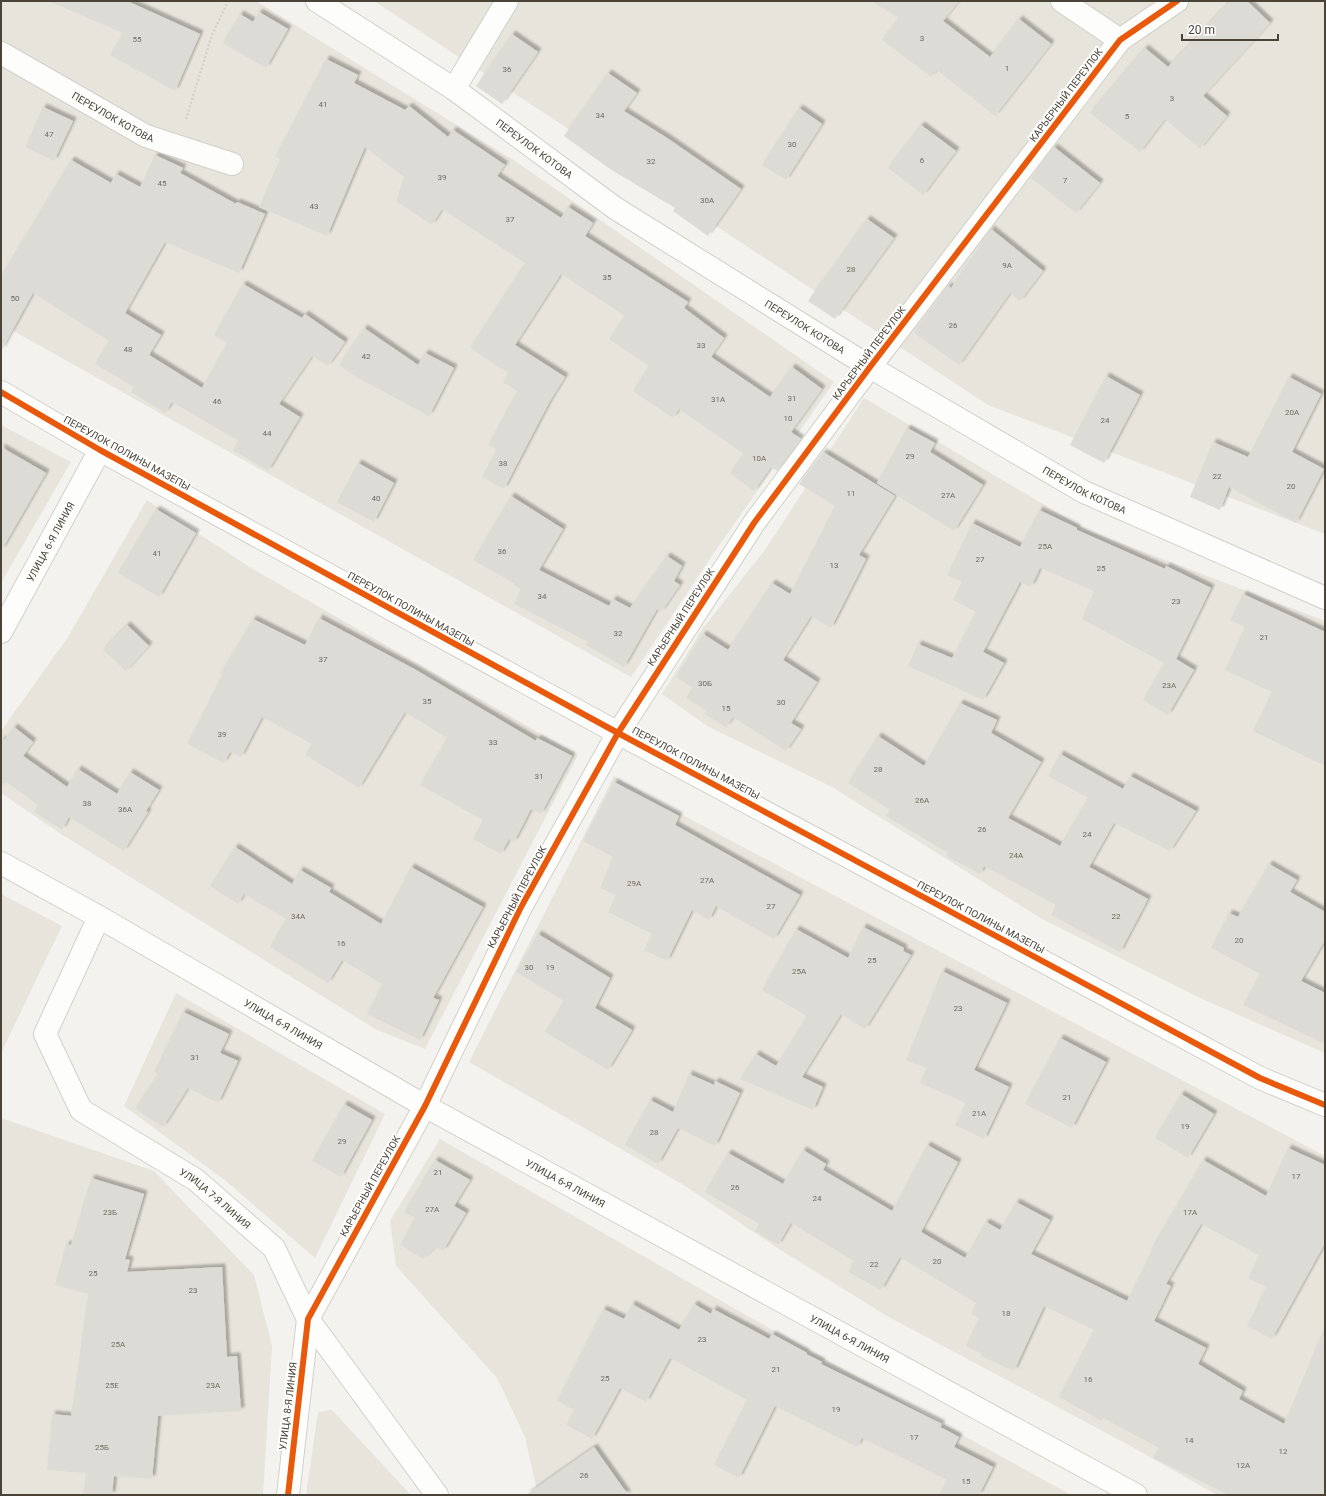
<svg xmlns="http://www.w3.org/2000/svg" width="1326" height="1496" font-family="Roboto,sans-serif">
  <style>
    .residential { fill: #e7e4db }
    .building { fill: #dddbd6; filter: url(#shadow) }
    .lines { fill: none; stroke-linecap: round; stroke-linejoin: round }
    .minor-casing { stroke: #d1d0cb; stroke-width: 24 }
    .path { stroke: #d3d1cc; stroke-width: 2.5; stroke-dasharray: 2 2; stroke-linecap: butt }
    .minor { stroke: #fdfdfc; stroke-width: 22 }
    .cycleway-casing { stroke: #fff; stroke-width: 8 }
    .cycleway { stroke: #e8590c; stroke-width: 6 }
    .labels { text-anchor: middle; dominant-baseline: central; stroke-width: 4; stroke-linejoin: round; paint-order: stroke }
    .number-label { font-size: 8px; fill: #706a60 }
    .street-label { font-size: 10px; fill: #4a4438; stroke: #fff }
  </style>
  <defs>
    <filter id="shadow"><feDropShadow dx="3.5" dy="-3.5" stdDeviation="1" flood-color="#0004"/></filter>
  </defs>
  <rect width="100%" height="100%" fill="#f3f2ee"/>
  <path class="residential" d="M 1,1 L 256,1 L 515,161 L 834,382 L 711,557 L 631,677 L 1,324 Z
    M 374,1 L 1325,1 L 1325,534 L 988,405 Z
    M 864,398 L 1087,530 L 1325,621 L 1325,1053 L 1200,998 L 1042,919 L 832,787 L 707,726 L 662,694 L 703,628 L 765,550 Z
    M 1,425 L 71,462 L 1,583 Z
    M 147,500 L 251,568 L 578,755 L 425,1049 L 377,1030 L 61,834 L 1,793 L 1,731 L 68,637 Z
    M 614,776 L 662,804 L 1325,1156 L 1325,1495 L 1217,1495 L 1125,1443 L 887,1316 L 782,1251 L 682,1184 L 469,1062 Z
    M 1,894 L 62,926 L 1,1053 Z
    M 176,993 L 385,1114 L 315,1258 L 226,1181 L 124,1106 Z
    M 1,1118 L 154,1171 L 254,1275 L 272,1346 L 263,1495 L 1,1495 Z
    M 440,1139 L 744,1314 L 1071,1495 L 538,1495 L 525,1437 L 497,1378 L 396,1266 L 390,1221 Z
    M 332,1410 L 411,1495 L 306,1495 L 318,1412 Z"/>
  <path class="building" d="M 48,1 L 127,1 L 200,34 L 175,91 L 110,55 L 123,33 Z
    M 871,1 L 959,1 L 943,21 L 990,57 L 1019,19 L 1051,44 L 995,116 L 937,70 L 931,77 L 882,40 L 899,18 Z
    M 1230,1 L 1247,1 L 1270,23 L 1203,96 L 1227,116 L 1200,149 L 1165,119 L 1140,152 L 1090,113 L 1145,48 L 1168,67 Z
    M 259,12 L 288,29 L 266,68 L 223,43 L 240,14 L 253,22 Z
    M 512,34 L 538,52 L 502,104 L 476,86 Z
    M 326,59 L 358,75 L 354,83 L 405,110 L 409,106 L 448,137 L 453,130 L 505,165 L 497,176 L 561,218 L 568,207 L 593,223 L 585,236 L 688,302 L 684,308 L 724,338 L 711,357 L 770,397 L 792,367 L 822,389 L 791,432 L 801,439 L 777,471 L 771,467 L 754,491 L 730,473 L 744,454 L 679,409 L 673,418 L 633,391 L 649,366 L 609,339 L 625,316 L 561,274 L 515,345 L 565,377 L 550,401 L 504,489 L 482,477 L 497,449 L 488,445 L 517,391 L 503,382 L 508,373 L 470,348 L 525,263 L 442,209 L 432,225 L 396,201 L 404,177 L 365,147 L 327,236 L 259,207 L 280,159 L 275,157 Z
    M 608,73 L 637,93 L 624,111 L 667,138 L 741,189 L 708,236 L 673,211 L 675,208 L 610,169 L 564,136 Z
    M 43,107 L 73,121 L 54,161 L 25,147 Z
    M 799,108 L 822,124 L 786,180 L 762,165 Z
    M 921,125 L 956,151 L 923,195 L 888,168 Z
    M 1054,147 L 1100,183 L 1076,213 L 1031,178 Z
    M 155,155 L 183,168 L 180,173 L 236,204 L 237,202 L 265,214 L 239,273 L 165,242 L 125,313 L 161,335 L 149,355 L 202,388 L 227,343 L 214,335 L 243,284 L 302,318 L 305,314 L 345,342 L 328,366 L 312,356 L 279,404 L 300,417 L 268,471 L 233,450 L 239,441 L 172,402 L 165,413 L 131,392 L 134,387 L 95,364 L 109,341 L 33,293 L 1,351 L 1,276 L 71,160 L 111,183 L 116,174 L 140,187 Z
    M 867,219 L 894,238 L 835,319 L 808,301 Z
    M 991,229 L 1043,271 L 1020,301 L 1010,293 L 959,365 L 914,333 L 948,286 L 951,288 Z
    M 364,328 L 418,365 L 425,353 L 454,368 L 429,416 L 358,378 L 339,365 Z
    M 1106,376 L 1140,395 L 1104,463 L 1070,445 Z
    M 1289,377 L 1321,394 L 1292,452 L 1324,469 L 1296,523 L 1229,487 L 1220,510 L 1190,497 L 1213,442 L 1248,457 Z
    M 907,428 L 935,443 L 930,452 L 983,485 L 954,531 L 877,483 Z
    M 1,447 L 46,473 L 1,551 Z
    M 823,452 L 895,496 L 859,555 L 866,559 L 831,628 L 811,616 L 783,660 L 817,682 L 791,723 L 801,729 L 786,751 L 733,717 L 726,727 L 704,714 L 707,711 L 686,698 L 693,688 L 676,677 L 703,634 L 728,650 L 772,583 L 790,594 L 835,506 L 799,484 Z
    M 358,463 L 394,483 L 374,522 L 337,502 Z
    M 511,496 L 563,529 L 539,570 L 609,606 L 613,599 L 630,608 L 667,556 L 682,566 L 674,581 L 680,585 L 661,612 L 657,609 L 624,667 L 586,645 L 588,642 L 514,604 L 521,589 L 514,585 L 515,584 L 473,560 Z
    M 156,509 L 196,533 L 159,597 L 118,573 Z
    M 1039,510 L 1077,528 L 1077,530 L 1165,569 L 1166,566 L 1211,588 L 1176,659 L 1194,670 L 1168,715 L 1143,700 L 1164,663 L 1082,619 L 1094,591 L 1040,568 L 1031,587 L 1020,582 L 983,652 L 1004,663 L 983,700 L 908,666 L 918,644 L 952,658 L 976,612 L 953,600 L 962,582 L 947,575 L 972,523 L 1020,547 Z
    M 1243,594 L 1325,632 L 1325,766 L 1253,731 L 1272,692 L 1225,670 L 1245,627 L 1230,620 Z
    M 319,618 L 416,670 L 536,741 L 537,738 L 572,756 L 541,814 L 531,809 L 514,842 L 509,839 L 501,854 L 473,839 L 483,820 L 420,785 L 447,738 L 405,712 L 359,788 L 305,755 L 312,744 L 262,717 L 241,757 L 230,752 L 224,763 L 187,744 L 222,675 L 220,674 L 253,619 L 305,645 Z
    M 127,625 L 149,646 L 126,671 L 103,650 Z
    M 960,703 L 997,720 L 991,733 L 1041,762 L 1008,818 L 1060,846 L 1088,798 L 1048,776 L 1060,754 L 1123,789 L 1130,776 L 1196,811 L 1170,851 L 1114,823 L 1089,867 L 1148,899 L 1120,952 L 1051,915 L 1056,905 L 984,866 L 980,874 L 946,856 L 948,853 L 886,816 L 890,810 L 848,783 L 878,736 L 924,766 Z
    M 14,727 L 33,742 L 23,756 L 67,787 L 78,769 L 117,794 L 130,772 L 159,790 L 146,811 L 148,812 L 124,851 L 69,817 L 62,830 L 34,812 L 38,805 L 5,781 L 1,787 L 1,739 L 4,741 Z
    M 614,782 L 679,816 L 675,825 L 800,895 L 774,939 L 716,906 L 709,920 L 692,910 L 667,961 L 644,950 L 652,934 L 608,912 L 616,895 L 600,888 L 613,857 L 583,841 Z
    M 235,847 L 292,884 L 300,870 L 331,888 L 329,892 L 381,924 L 411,867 L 483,907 L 433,998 L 439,1000 L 420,1040 L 367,1014 L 382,984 L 342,960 L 328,983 L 270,947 L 286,919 L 244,894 L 238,904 L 210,886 Z
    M 1269,864 L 1297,880 L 1290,892 L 1325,912 L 1325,940 L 1301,981 L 1325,993 L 1325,1044 L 1243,1005 L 1260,974 L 1211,948 L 1229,913 L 1238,917 Z
    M 863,927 L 904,948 L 903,951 L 911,955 L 865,1029 L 841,1014 L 802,1077 L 823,1087 L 813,1110 L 740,1079 L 756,1054 L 776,1066 L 807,1016 L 762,990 L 796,929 L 848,958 Z
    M 538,934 L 610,978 L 595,1008 L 632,1030 L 608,1070 L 545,1032 L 564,1001 L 516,972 Z
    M 942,971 L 1007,1003 L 974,1070 L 1009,1087 L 984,1139 L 955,1125 L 966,1103 L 920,1083 L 926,1068 L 906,1060 Z
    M 183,1012 L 229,1034 L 220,1053 L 238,1061 L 218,1103 L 188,1088 L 163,1127 L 135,1109 L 158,1074 L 154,1072 Z
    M 1060,1038 L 1106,1062 L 1072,1128 L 1025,1104 Z
    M 689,1074 L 714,1085 L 715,1081 L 740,1093 L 715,1146 L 678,1128 L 658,1164 L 625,1145 L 650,1100 L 673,1112 Z
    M 1181,1094 L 1214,1114 L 1188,1158 L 1155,1138 Z
    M 344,1104 L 372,1120 L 341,1177 L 312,1161 Z
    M 927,1145 L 958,1162 L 921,1232 L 965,1258 L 986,1222 L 1000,1230 L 1016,1202 L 1050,1220 L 1031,1254 L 1127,1301 L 1152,1250 L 1151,1249 L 1203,1160 L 1266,1196 L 1288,1148 L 1325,1165 L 1325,1243 L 1272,1339 L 1247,1326 L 1266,1287 L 1248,1278 L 1259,1255 L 1201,1224 L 1166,1284 L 1171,1286 L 1154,1321 L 1206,1348 L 1198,1364 L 1243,1391 L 1239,1399 L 1284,1424 L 1325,1326 L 1325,1495 L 1229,1495 L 1153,1458 L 1159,1448 L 1103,1418 L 1102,1421 L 1059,1397 L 1094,1330 L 1044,1306 L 1014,1371 L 981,1356 L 982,1354 L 966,1346 L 979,1318 L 971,1314 L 976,1303 L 900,1257 L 881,1290 L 848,1272 L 854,1261 L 791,1223 L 778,1245 L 755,1231 L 759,1224 L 705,1192 L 728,1153 L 783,1184 L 803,1150 L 826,1164 L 823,1170 L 892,1211 Z
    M 435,1160 L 470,1180 L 454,1206 L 466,1213 L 443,1251 L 436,1247 L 423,1259 L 400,1245 L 415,1218 L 404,1212 Z
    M 91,1178 L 144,1194 L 125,1259 L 130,1260 L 127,1272 L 222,1267 L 227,1357 L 237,1356 L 241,1411 L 158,1416 L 152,1479 L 114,1476 L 112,1495 L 83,1495 L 86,1473 L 47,1470 L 52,1414 L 71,1416 L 88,1294 L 55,1285 L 66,1244 L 71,1245 Z
    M 632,1304 L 679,1330 L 694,1304 L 711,1314 L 713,1309 L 769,1339 L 772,1334 L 807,1353 L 806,1354 L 822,1362 L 821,1364 L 942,1424 L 940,1427 L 959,1437 L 954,1447 L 993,1467 L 979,1495 L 939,1495 L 947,1480 L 862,1438 L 857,1447 L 775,1406 L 739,1478 L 714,1465 L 747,1400 L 670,1358 L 646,1402 L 620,1388 L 592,1439 L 566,1425 L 574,1410 L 557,1401 L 603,1309 L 624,1319 Z
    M 594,1447 L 628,1495 L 526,1495 Z"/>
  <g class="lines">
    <g class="minor-casing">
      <g id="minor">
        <path id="s1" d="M 317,1 L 454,89 L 615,208 L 870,367 L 1084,492 L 1325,598"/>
        <path d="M 1062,1 L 1120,40"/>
        <path id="s2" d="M 1,53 L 146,136 L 232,164"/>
        <path d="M 454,89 L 507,1"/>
        <path d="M 1,392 L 100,450 L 618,733 L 1260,1078 L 1325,1105"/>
        <path id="s3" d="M 1,632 L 100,450"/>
        <path id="s4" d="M 1,863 L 99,917 L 425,1106 L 1136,1495"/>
        <path id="s5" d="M 99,917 L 45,1034 L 81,1110 L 196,1180 L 274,1248 L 308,1319 L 437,1495"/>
        <path d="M 288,1495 L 308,1319 L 425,1106 L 521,907 L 618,733 L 754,523 L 870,367 L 1120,40 L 1177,1"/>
      </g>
    </g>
    <path class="path" d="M 186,119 L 212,35 L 228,1"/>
    <use href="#minor" class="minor"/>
    <g class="cycleway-casing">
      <path id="cycleway" d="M 1,392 L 100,450 L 618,733 L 1260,1078 L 1325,1105
        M 288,1495 L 308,1319 L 425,1106 L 521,907 L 618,733 L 754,523 L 870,367 L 1120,40 L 1177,1"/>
    </g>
    <use href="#cycleway" class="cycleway"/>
  </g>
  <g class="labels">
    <g class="number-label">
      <text x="922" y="38">3</text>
      <text x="137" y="39">55</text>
      <text x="1007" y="68">1</text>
      <text x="507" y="69">36</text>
      <text x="1172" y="98">3</text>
      <text x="323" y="104">41</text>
      <text x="600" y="115">34</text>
      <text x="1127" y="116">5</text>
      <text x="49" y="134">47</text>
      <text x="792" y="144">30</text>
      <text x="922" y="160">6</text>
      <text x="651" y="161">32</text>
      <text x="442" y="177">39</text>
      <text x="1065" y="180">7</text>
      <text x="162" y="183">45</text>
      <text x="707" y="200">30А</text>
      <text x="314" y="206">43</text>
      <text x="510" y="219">37</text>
      <text x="1007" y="265">9А</text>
      <text x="851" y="269">28</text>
      <text x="607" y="277">35</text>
      <text x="15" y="298">50</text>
      <text x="953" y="325">26</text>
      <text x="701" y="345">33</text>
      <text x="128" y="349">48</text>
      <text x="366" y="356">42</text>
      <text x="792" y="398">31</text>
      <text x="718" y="399">31А</text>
      <text x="217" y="401">46</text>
      <text x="1292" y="412">20А</text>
      <text x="788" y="418">10</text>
      <text x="1105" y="420">24</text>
      <text x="267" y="433">44</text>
      <text x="910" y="456">29</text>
      <text x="759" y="458">10А</text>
      <text x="503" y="463">38</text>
      <text x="1217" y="476">22</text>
      <text x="1291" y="486">20</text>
      <text x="851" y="493">11</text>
      <text x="948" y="495">27А</text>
      <text x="376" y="498">40</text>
      <text x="1045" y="546">25А</text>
      <text x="502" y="551">36</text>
      <text x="157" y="553">41</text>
      <text x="980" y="559">27</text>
      <text x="834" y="565">13</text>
      <text x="1101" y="568">25</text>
      <text x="542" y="596">34</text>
      <text x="1176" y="601">23</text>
      <text x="618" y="633">32</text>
      <text x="1264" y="637">21</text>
      <text x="323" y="659">37</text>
      <text x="705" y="683">30Б</text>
      <text x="1169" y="685">23А</text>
      <text x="427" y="701">35</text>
      <text x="781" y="702">30</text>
      <text x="726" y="708">15</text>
      <text x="222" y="734">39</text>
      <text x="493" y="742">33</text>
      <text x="878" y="769">28</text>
      <text x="539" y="776">31</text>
      <text x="922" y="800">26А</text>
      <text x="87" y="803">38</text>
      <text x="125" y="809">36А</text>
      <text x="982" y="829">26</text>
      <text x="1087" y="834">24</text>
      <text x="1016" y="855">24А</text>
      <text x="707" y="880">27А</text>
      <text x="634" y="883">29А</text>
      <text x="771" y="906">27</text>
      <text x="298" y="916">34А</text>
      <text x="1116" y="916">22</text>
      <text x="1239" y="940">20</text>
      <text x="341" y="943">16</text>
      <text x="872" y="960">25</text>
      <text x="529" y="967">30</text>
      <text x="550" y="967">19</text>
      <text x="799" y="971">25А</text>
      <text x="958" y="1008">23</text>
      <text x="195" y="1057">31</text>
      <text x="1067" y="1097">21</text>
      <text x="979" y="1113">21А</text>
      <text x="1185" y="1126">19</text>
      <text x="654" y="1132">28</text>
      <text x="342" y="1141">29</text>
      <text x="438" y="1172">21</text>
      <text x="1296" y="1176">17</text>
      <text x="735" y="1187">26</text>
      <text x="817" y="1198">24</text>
      <text x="432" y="1209">27А</text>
      <text x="110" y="1212">23Б</text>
      <text x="1190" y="1212">17А</text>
      <text x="937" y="1261">20</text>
      <text x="874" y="1264">22</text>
      <text x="93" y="1273">25</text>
      <text x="193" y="1290">23</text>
      <text x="1006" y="1313">18</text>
      <text x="702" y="1339">23</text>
      <text x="118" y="1344">25А</text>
      <text x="776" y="1369">21</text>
      <text x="605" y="1378">25</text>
      <text x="1088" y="1379">16</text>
      <text x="112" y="1385">25Е</text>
      <text x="213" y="1385">23А</text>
      <text x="836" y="1409">19</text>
      <text x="914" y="1437">17</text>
      <text x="1189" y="1440">14</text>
      <text x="102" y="1447">25Б</text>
      <text x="1283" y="1451">12</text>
      <text x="1243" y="1465">12А</text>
      <text x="584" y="1475">26</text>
      <text x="966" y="1481">15</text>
    </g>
    <g class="street-label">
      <text transform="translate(1066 95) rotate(-53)">КАРЬЕРНЫЙ ПЕРЕУЛОК</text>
      <text stroke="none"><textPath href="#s2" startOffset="129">ПЕРЕУЛОК КОТОВА</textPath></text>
      <text stroke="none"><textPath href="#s1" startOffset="263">ПЕРЕУЛОК КОТОВА</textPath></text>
      <text stroke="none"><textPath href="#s1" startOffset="587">ПЕРЕУЛОК КОТОВА</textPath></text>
      <text transform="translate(869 353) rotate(-53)">КАРЬЕРНЫЙ ПЕРЕУЛОК</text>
      <text transform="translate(127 453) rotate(29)">ПЕРЕУЛОК ПОЛИНЫ МАЗЕПЫ</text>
      <text stroke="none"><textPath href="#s1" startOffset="911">ПЕРЕУЛОК КОТОВА</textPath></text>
      <text stroke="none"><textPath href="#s3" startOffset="103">УЛИЦА 6-Я ЛИНИЯ</textPath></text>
      <text transform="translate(411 609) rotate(29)">ПЕРЕУЛОК ПОЛИНЫ МАЗЕПЫ</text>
      <text transform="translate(681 617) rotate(-57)">КАРЬЕРНЫЙ ПЕРЕУЛОК</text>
      <text transform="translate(696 763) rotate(28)">ПЕРЕУЛОК ПОЛИНЫ МАЗЕПЫ</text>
      <text transform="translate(517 897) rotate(-62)">КАРЬЕРНЫЙ ПЕРЕУЛОК</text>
      <text transform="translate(981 917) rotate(28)">ПЕРЕУЛОК ПОЛИНЫ МАЗЕПЫ</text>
      <text stroke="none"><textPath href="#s4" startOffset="325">УЛИЦА 6-Я ЛИНИЯ</textPath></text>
      <text stroke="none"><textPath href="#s4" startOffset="649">УЛИЦА 6-Я ЛИНИЯ</textPath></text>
      <text transform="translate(370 1186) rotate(-61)">КАРЬЕРНЫЙ ПЕРЕУЛОК</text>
      <text stroke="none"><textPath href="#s5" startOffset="374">УЛИЦА 7-Я ЛИНИЯ</textPath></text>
      <text stroke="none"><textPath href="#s4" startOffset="973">УЛИЦА 6-Я ЛИНИЯ</textPath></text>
      <text transform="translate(288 1406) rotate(-83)">УЛИЦА 8-Я ЛИНИЯ</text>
    </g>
  </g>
  <rect width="1326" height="1496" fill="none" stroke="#4a4438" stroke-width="4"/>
  <path d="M1182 34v6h96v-6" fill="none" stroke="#4a4438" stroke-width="2"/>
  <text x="1188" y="34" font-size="12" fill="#4a4438" stroke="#ffffff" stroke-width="3" paint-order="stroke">20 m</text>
</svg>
